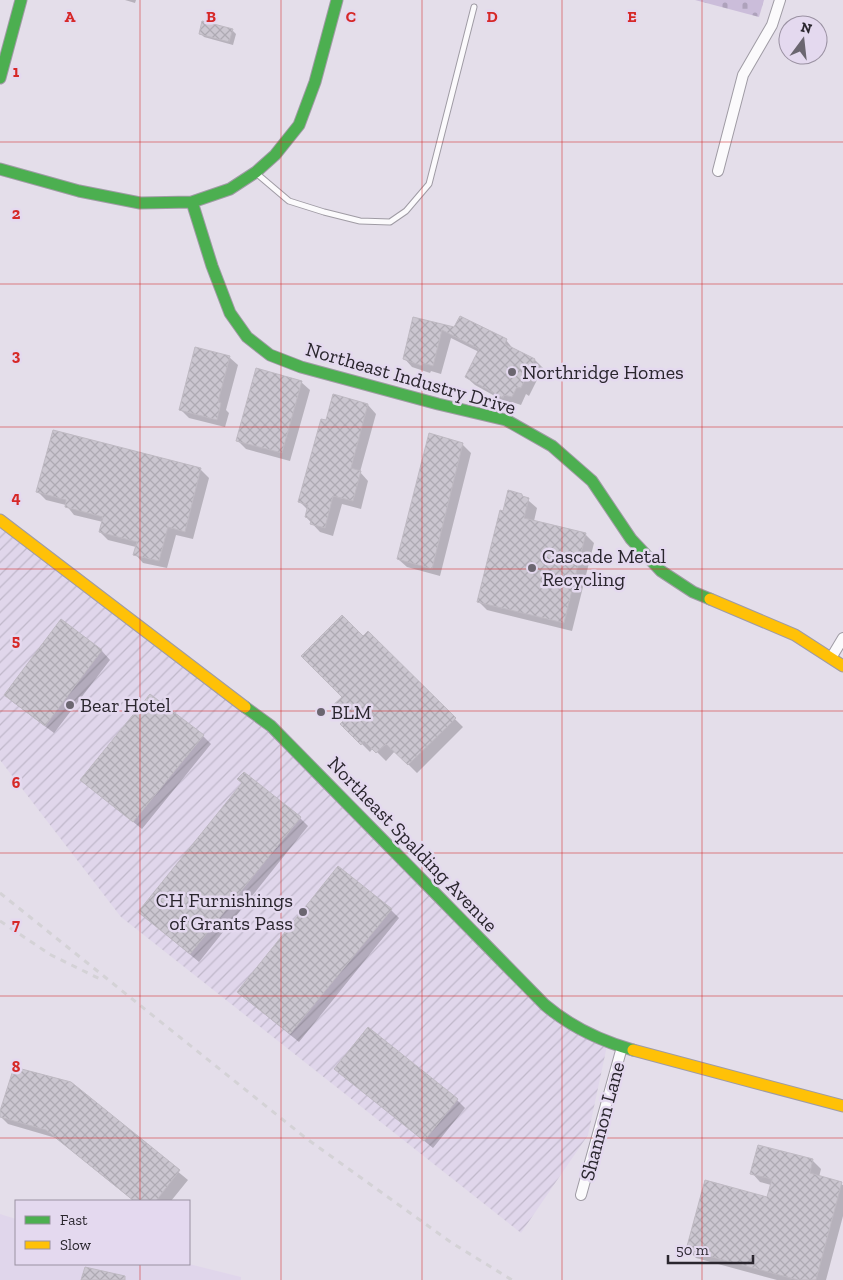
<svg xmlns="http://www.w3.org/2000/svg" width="843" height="1280" font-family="'Zilla Slab',serif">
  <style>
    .built { fill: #e0d6eb }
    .industrial { fill: url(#industrial-furrows) }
    .cemetery { fill: url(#cemetery-stones) }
    .shadow { fill: #0003 }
    .building { fill: url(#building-cross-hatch); stroke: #beb9c2 }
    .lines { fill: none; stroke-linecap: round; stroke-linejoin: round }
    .lane-casing { stroke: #9f9ba4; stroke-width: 7 }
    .street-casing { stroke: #9f9ba4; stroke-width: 12 }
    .fast-casing { stroke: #9f9ba4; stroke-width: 13 }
    .slow-casing { stroke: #9f9ba4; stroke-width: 13 }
    .lane { stroke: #fbfafc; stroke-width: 5 }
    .street { stroke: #fbfafc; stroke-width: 10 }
    .fast { stroke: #4caf50; stroke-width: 11 }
    .slow { stroke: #ffc107; stroke-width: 11 }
    .rail { stroke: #d4d2d6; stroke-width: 3; stroke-dasharray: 6 6; stroke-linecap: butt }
    .grid { fill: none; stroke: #d62828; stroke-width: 1; stroke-opacity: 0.55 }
    .poi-dot { fill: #6b6670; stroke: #e4d9ef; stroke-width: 2 }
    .labels { text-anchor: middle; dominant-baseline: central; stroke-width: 5; stroke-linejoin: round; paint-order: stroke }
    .poi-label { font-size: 20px; fill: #2a262e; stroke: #e4d9ef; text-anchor: start }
    .street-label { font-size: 20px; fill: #2a262e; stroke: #e4d9ef }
    .grid-label { font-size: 16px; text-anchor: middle; font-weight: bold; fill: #d62828; stroke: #e4d9ef; stroke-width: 5; stroke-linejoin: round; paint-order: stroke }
  </style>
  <defs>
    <pattern id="industrial-furrows" width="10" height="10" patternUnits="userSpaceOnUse" patternTransform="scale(1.25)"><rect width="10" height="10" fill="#e0d6eb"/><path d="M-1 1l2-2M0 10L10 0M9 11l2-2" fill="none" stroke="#c0b8ca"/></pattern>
    <pattern id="cemetery-stones" width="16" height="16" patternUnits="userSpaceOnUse" patternTransform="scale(1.25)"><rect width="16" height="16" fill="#cbbdda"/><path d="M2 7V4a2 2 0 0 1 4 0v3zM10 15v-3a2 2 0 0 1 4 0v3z" fill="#aea2bb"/></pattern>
    <pattern id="building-cross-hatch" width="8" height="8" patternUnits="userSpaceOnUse" patternTransform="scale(1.25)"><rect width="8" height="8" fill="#cbc6d0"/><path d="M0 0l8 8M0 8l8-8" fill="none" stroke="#aeaab3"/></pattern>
  </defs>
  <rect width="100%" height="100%" fill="#e4deea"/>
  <path class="built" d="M 0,1214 L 16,1219 L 16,1264 L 189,1264 L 241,1277 L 241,1280 L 0,1280 Z"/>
  <path class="industrial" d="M 0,520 L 252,710 L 524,985 L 608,1041 L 588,1135 L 521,1233 L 121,917 L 0,760 Z"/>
  <path class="cemetery" d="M 695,0 L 764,0 L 759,17 Z"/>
  <path class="shadow" d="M 125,0 L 136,0 L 135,3 Z
    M 232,30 L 236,34 L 233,45 L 204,37 L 200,33 Z
    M 414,318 L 506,340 L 514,350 L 535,360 L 543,368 L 529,396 L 526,394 L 521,405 L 512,402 L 511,405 L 475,385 L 466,377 L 479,352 L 451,338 L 441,374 L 431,371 L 430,373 L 412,367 L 404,358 Z
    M 229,357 L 238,365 L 226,410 L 229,413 L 225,427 L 189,418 L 181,410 Z
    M 301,382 L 310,390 L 290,461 L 246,449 L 238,441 Z
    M 368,405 L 376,414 L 360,472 L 368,481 L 361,509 L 342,504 L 333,536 L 320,532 L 306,517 L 308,510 L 300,502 L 327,422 Z
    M 462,444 L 471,453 L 440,576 L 407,567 L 398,559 Z
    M 201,470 L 209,478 L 193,539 L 176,535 L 167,568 L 143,563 L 135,554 L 136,547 L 108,540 L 100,532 L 103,522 L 74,515 L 66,505 L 46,500 L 38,492 Z
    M 522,495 L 537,508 L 534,521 L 585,534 L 594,543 L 572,631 L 487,610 L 479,602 L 504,513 Z
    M 62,621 L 102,651 L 110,660 L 54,733 L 14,703 L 5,695 Z
    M 368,633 L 463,727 L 417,773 L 395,751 L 386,761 L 373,748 L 370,752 L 342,724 L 345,720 L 344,697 L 363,638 Z
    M 203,736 L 211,744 L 142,829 L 81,780 Z
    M 300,818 L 308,826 L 199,962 L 139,912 Z
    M 391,910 L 399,918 L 299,1042 L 247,1000 Z
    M 336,1069 L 457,1100 L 465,1108 L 433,1148 Z
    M 70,1083 L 188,1180 L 171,1201 L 134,1201 L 56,1138 L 8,1124 L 0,1116 Z
    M 813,1161 L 821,1169 L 819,1177 L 843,1185 L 843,1216 L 826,1280 L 777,1280 L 696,1258 L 688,1250 L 768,1198 L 771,1185 L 760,1182 L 752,1173 Z"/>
  <path class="building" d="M 202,21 L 233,29 L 229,42 L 199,34 Z
    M 460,316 L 507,339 L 505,344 L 535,359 L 521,388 L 517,387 L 512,397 L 504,395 L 503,398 L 465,377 L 479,349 L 442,330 L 433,366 L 423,363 L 422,366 L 403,359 L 413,317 L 454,327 Z
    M 195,347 L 230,356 L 218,402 L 221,403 L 217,420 L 179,410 Z
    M 256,368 L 302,381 L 282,453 L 236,441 Z
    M 333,394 L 368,404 L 351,468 L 361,471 L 353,501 L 333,496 L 325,528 L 310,524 L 312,519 L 305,517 L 308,505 L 298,502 L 321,419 L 326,420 Z
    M 53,430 L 201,468 L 185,532 L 168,527 L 159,561 L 133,555 L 137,542 L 99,532 L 103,517 L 65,507 L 66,500 L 36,492 Z
    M 429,433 L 463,443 L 432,569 L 397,559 Z
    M 508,490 L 522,494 L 522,496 L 529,498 L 524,518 L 586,533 L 564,623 L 477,602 L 500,510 L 503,511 Z
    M 342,615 L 363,636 L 368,631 L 456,718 L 408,765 L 386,744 L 376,753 L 364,741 L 361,745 L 340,724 L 344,720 L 331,707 L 342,697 L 301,656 Z
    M 61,619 L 102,650 L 45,726 L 4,695 Z
    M 150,694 L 204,735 L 133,822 L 80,780 Z
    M 244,772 L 301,817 L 190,954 L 138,912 L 242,783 L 237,779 Z
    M 338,866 L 392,909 L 290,1034 L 237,992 Z
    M 368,1027 L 458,1099 L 424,1141 L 334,1069 Z
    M 14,1067 L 71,1082 L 180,1170 L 156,1201 L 134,1201 L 46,1130 L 0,1117 L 0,1111 Z
    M 758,1145 L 813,1159 L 810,1173 L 842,1182 L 816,1280 L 798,1280 L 686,1250 L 705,1180 L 767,1197 L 772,1179 L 750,1174 Z
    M 85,1267 L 125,1276 L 125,1280 L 81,1280 Z"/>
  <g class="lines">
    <g class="lane-casing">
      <path id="lane" d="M 256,173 L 289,201 L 324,212 L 360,221 L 390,222 L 406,211 L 429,184 L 474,7"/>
    </g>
    <g class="street-casing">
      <path id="street" d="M 718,171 L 743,75 L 772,25 L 780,0
        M 831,658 L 843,638
        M 581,1195 L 622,1047"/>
    </g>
    <g class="fast-casing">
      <path id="fast" d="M 0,78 L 21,0
        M 0,169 L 79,191 L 140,203 L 192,202 L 230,189 L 256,172 L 275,155 L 299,125 L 315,82 L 337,0
        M 192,202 L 212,266 L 230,313 L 247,337 L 270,355 L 301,367 L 438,404 L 506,420 L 552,446 L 592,481 L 631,539 L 661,571 L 693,592 L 710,599
        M 245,707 L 271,726 L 545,1005 C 571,1027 601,1041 633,1050"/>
    </g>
    <g class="slow-casing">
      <path id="slow" d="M 0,520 L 245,707
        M 710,599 L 795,635 L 843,666
        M 633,1050 L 843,1106"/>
    </g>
    <use href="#lane" class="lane"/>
    <use href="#street" class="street"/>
    <use href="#fast" class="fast"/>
    <use href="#slow" class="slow"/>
    <path class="rail" d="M 0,893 L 307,1139 L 452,1243 L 512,1280
      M 0,921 L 51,955 L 100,979"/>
  </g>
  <path class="grid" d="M 140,0 L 140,1201M 281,0 L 281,1280M 422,0 L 422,1280M 562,0 L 562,1280M 702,0 L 702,1280M 0,142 L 843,142M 0,284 L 843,284M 0,427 L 843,427M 0,569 L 843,569M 0,711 L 843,711M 0,853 L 843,853M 0,996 L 843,996M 0,1138 L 843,1138M 140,1264 L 140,1280"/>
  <g class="poi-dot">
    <circle cx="512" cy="372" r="5"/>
    <circle cx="532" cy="568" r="5"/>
    <circle cx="70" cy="705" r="5"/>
    <circle cx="321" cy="712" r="5"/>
    <circle cx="303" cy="912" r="5"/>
  </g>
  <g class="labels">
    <g class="poi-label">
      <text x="522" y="372">Northridge Homes</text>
      <text x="542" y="556">Cascade Metal<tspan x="542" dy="23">Recycling</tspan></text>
      <text x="80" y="705">Bear Hotel</text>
      <text x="331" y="712">BLM</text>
      <text x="293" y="900" text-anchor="end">CH Furnishings<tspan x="293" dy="23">of Grants Pass</tspan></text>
    </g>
    <g class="street-label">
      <text transform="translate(411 378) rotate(16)">Northeast Industry Drive</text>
      <text transform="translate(413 844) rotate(46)">Northeast Spalding Avenue</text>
      <text transform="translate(602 1121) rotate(-75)">Shannon Lane</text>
    </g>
  </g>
  <g class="grid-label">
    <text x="70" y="22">A</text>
    <text x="211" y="22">B</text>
    <text x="351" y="22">C</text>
    <text x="492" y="22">D</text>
    <text x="632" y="22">E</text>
    <text x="16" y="77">1</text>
    <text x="16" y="219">2</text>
    <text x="16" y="361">3</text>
    <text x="16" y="503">4</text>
    <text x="16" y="646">5</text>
    <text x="16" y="788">6</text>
    <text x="16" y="930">7</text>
    <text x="16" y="1072">8</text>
  </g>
  <rect x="15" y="1200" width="175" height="65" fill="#e4d9ef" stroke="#9a91a2"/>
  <rect x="25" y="1216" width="25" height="8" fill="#4caf50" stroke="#9a91a2"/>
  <text x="60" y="1225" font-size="15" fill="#2a262e">Fast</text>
  <rect x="25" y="1241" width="25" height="8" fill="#ffc107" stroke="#9a91a2"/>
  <text x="60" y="1250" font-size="15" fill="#2a262e">Slow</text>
  <g transform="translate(803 40) rotate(15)"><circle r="24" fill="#e4d9ef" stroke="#9a91a2"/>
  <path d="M0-4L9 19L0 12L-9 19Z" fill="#6b6670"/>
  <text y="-8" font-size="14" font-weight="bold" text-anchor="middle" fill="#2a262e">N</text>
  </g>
  <path d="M668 1255v8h85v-8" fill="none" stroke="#2a262e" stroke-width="2.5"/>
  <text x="676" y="1255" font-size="15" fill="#2a262e" stroke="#e4d9ef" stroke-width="4" paint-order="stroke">50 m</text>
</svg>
